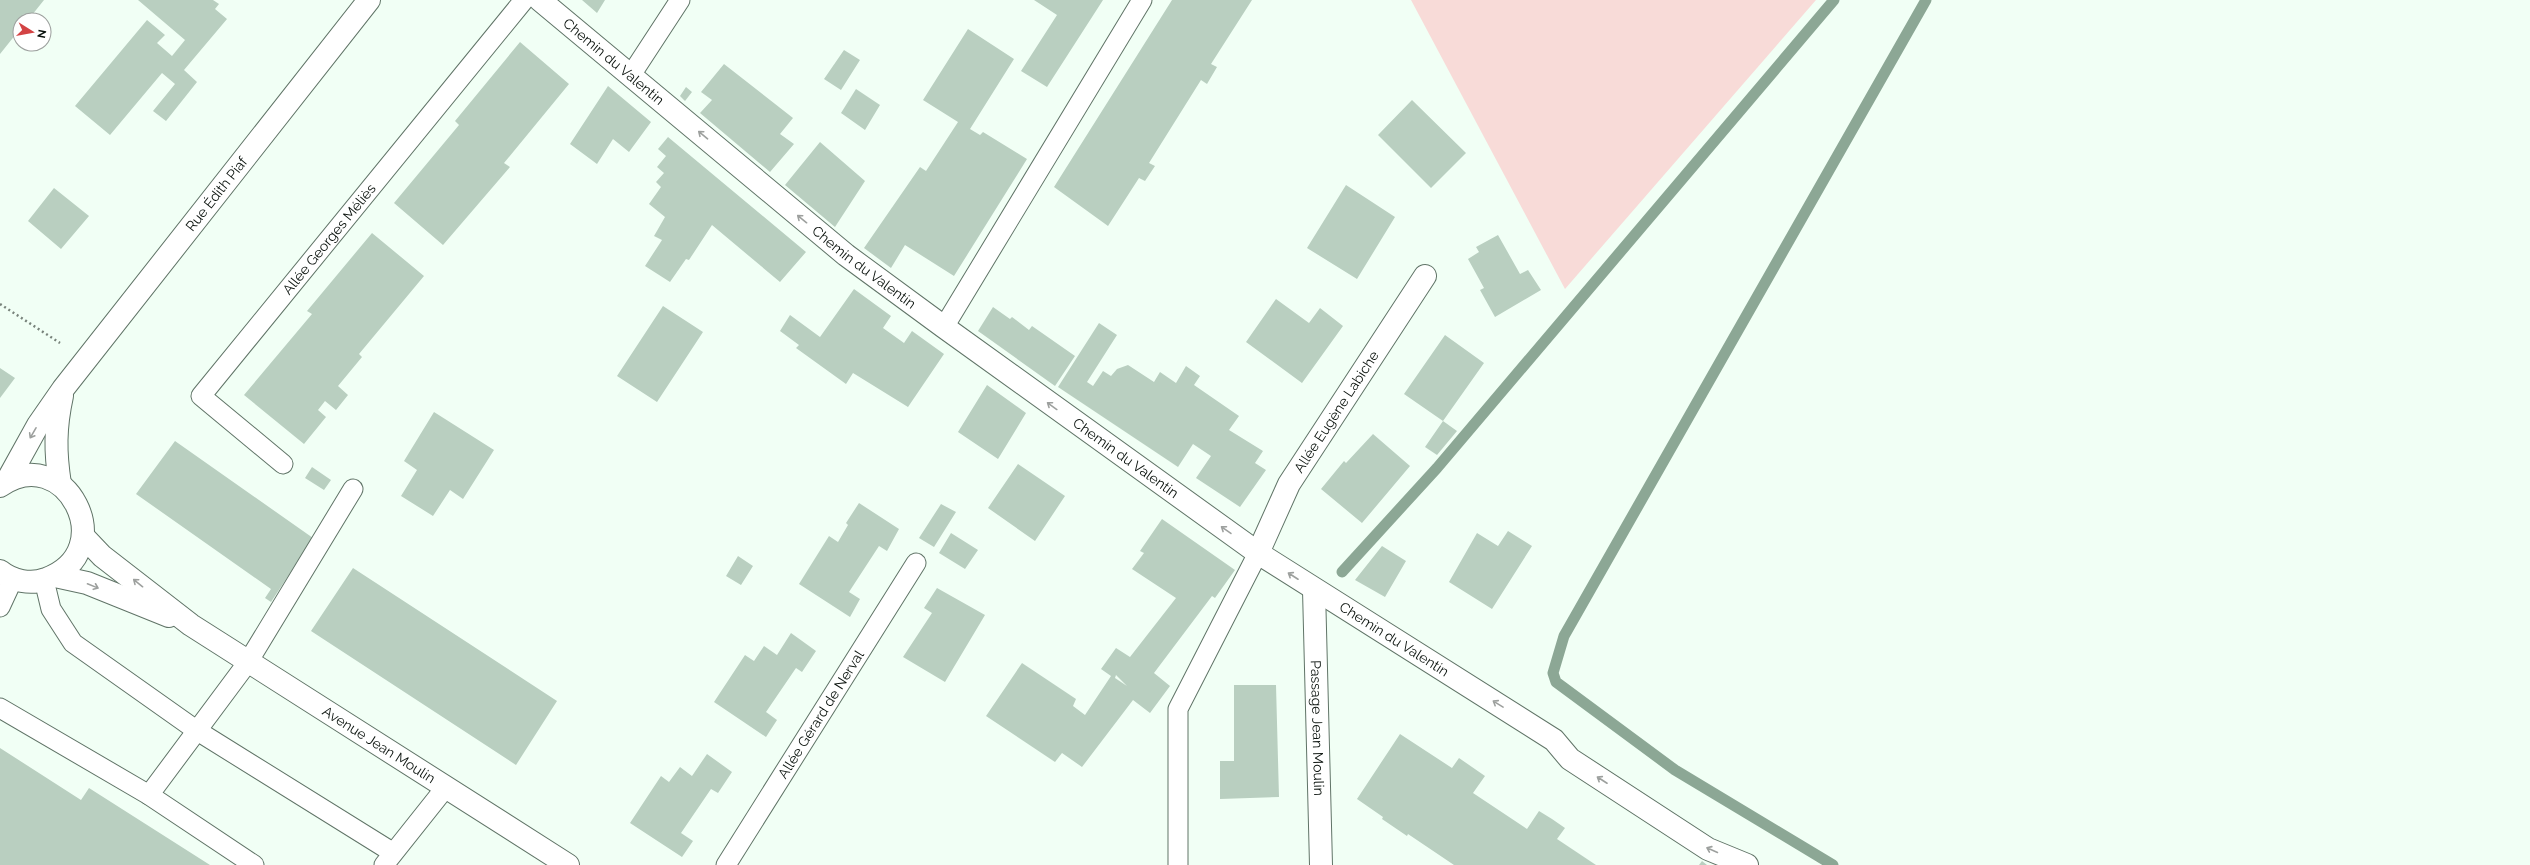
<svg xmlns="http://www.w3.org/2000/svg" width="2530" height="865" font-family="Raleway,sans-serif">
  <style>
    .green { fill: #f8dbd8 }
    .lines { fill: none; stroke-linecap: round; stroke-linejoin: round }
    .stream { stroke: #8ca795; stroke-width: 11 }
    .building { fill: #b9cfc0; fill-rule: evenodd }
    .lane-casing { stroke: #607467; stroke-width: 21 }
    .street-casing { stroke: #607467; stroke-width: 24 }
    .secondary-casing { stroke: #607467; stroke-width: 24 }
    .path { stroke: #78837b; stroke-width: 2.5; stroke-dasharray: 2 3; stroke-linecap: butt }
    .lane { stroke: #fff; stroke-width: 19 }
    .street { stroke: #fff; stroke-width: 22 }
    .secondary { stroke: #fff; stroke-width: 22 }
    .oneway { stroke: #9da09e }
    .labels { text-anchor: middle; dominant-baseline: central; stroke-width: 3.5; stroke-linejoin: round; paint-order: stroke }
    .street-label { font-size: 14px; fill: #0a120d; stroke: #fff }
  </style>
  <rect width="100%" height="100%" fill="#f1fff5"/>
  <path class="green" d="M 1411,0 L 1816,0 L 1565,289 Z"/>
  <g class="lines">
    <path class="stream" d="M 1342,572 L 1437,468 L 1834,0
      M 1833,865 L 1675,770 L 1556,682 L 1553,673 L 1564,636 L 1926,0"/>
  </g>
  <path class="building" d="M 0,0 L 44,0 L 28,20 L 20,20 L 20,29 L 0,54 Z
    M 138,0 L 213,0 L 219,4 L 215,9 L 227,19 L 184,70 L 197,82 L 166,121 L 153,111 L 175,84 L 162,73 L 110,135 L 75,106 L 147,20 L 165,35 L 157,43 L 172,56 L 185,40 Z
    M 582,0 L 605,0 L 597,13 Z
    M 1034,0 L 1103,0 L 1047,87 L 1021,71 L 1057,15 Z
    M 1172,0 L 1252,0 L 1211,64 L 1217,67 L 1207,84 L 1201,80 L 1149,163 L 1155,166 L 1145,181 L 1139,178 L 1108,226 L 1054,187 Z
    M 968,29 L 1014,59 L 970,129 L 980,135 L 983,132 L 1027,159 L 954,276 L 905,245 L 891,268 L 864,248 L 920,167 L 926,171 L 958,122 L 923,100 Z
    M 520,42 L 569,84 L 504,163 L 510,167 L 443,245 L 394,203 L 459,125 L 455,121 Z
    M 844,50 L 860,60 L 841,90 L 824,79 Z
    M 724,64 L 793,118 L 780,134 L 794,144 L 770,172 L 700,113 L 712,100 L 701,92 Z
    M 608,86 L 651,122 L 629,152 L 613,139 L 597,164 L 570,144 Z
    M 686,87 L 692,92 L 685,101 L 680,96 Z
    M 856,89 L 880,105 L 865,130 L 841,113 Z
    M 1412,100 L 1466,153 L 1431,188 L 1378,135 Z
    M 668,137 L 806,252 L 780,282 L 712,225 L 689,260 L 686,259 L 670,282 L 645,266 L 662,240 L 654,236 L 665,217 L 649,204 L 661,187 L 656,182 L 664,173 L 657,167 L 666,156 L 658,149 Z
    M 820,142 L 865,181 L 835,227 L 785,185 Z
    M 1346,185 L 1395,217 L 1357,279 L 1307,248 Z
    M 54,188 L 89,216 L 61,249 L 28,221 Z
    M 372,233 L 424,276 L 359,354 L 362,357 L 338,386 L 348,395 L 336,410 L 325,401 L 318,410 L 326,417 L 304,444 L 244,395 L 312,314 L 307,311 Z
    M 1498,235 L 1520,274 L 1528,270 L 1541,290 L 1495,317 L 1480,290 L 1484,288 L 1468,259 L 1479,252 L 1476,247 Z
    M 854,289 L 891,316 L 883,328 L 904,343 L 912,331 L 944,354 L 908,407 L 853,373 L 846,384 L 796,348 L 799,345 L 780,331 L 790,315 L 820,337 Z
    M 1276,299 L 1309,323 L 1320,308 L 1343,326 L 1302,383 L 1246,342 Z
    M 663,306 L 703,332 L 657,402 L 617,376 Z
    M 993,307 L 1010,319 L 1012,317 L 1029,330 L 1032,326 L 1075,356 L 1055,386 L 978,331 Z
    M 1099,323 L 1117,335 L 1087,382 L 1093,386 L 1103,371 L 1111,376 L 1117,369 L 1128,365 L 1154,382 L 1160,372 L 1176,383 L 1186,366 L 1200,376 L 1194,385 L 1239,416 L 1229,430 L 1263,451 L 1255,463 L 1266,470 L 1240,507 L 1196,478 L 1211,456 L 1193,444 L 1178,467 L 1058,387 Z
    M 1445,335 L 1484,363 L 1443,421 L 1404,394 Z
    M 0,368 L 15,378 L 0,398 Z
    M 987,385 L 1026,413 L 998,459 L 958,432 Z
    M 434,412 L 494,450 L 463,499 L 450,490 L 433,516 L 401,496 L 417,470 L 404,461 Z
    M 1443,421 L 1457,431 L 1437,455 L 1425,447 Z
    M 1373,434 L 1410,466 L 1362,523 L 1321,489 L 1344,461 L 1346,463 Z
    M 175,441 L 313,538 L 271,602 L 265,598 L 271,589 L 136,494 Z
    M 1018,464 L 1065,496 L 1035,541 L 988,508 Z
    M 312,467 L 331,480 L 324,490 L 305,478 Z
    M 859,503 L 899,529 L 887,551 L 879,546 L 849,592 L 860,599 L 850,617 L 799,584 L 829,536 L 838,542 L 848,525 L 846,523 Z
    M 941,504 L 956,512 L 934,547 L 919,538 Z
    M 1162,519 L 1235,570 L 1215,598 L 1212,596 L 1154,673 L 1170,686 L 1150,713 L 1133,700 L 1082,767 L 1062,753 L 1055,762 L 986,716 L 1022,663 L 1076,699 L 1073,706 L 1085,715 L 1111,676 L 1101,669 L 1116,648 L 1130,657 L 1176,598 L 1132,569 L 1144,553 L 1140,551 ZM 1116,675 L 1127,686 L 1115,678 Z
    M 1508,531 L 1532,546 L 1492,609 L 1449,582 L 1477,533 L 1498,546 Z
    M 951,533 L 978,550 L 965,569 L 939,553 Z
    M 1382,546 L 1406,561 L 1385,597 L 1355,580 Z
    M 738,556 L 753,566 L 741,585 L 726,576 Z
    M 353,568 L 557,701 L 516,765 L 311,631 Z
    M 937,588 L 985,615 L 945,682 L 903,657 L 932,613 L 924,608 Z
    M 791,633 L 816,651 L 802,672 L 796,668 L 766,712 L 777,720 L 766,737 L 714,702 L 745,655 L 754,661 L 764,646 L 777,655 Z
    M 1234,685 L 1276,685 L 1279,797 L 1220,799 L 1220,761 L 1234,761 Z
    M 1400,734 L 1452,768 L 1459,758 L 1485,776 L 1473,793 L 1527,829 L 1539,811 L 1552,819 L 1565,828 L 1557,839 L 1596,865 L 1454,865 L 1408,834 L 1407,836 L 1382,819 L 1383,817 L 1357,799 Z
    M 0,748 L 81,800 L 89,788 L 210,865 L 0,865 Z
    M 707,754 L 732,772 L 718,793 L 711,789 L 681,833 L 693,841 L 682,857 L 630,823 L 661,776 L 669,782 L 680,767 L 692,776 Z
    M 1702,861 L 1707,865 L 1699,865 Z"/>
  <g class="lines">
    <g class="lane-casing">
      <g id="lane">
        <path d="M 631,75 L 680,0"/>
        <path d="M 944,327 L 1142,0"/>
        <path id="s1" d="M 283,464 L 201,396 L 524,0"/>
        <path d="M 44,580 L 51,609 L 73,643 L 196,730 L 392,852"/>
        <path d="M 0,607 L 13,579"/>
        <path d="M 0,708 L 149,795 L 254,865"/>
        <path d="M 149,795 L 248,662 L 353,489"/>
        <path d="M 384,865 L 446,787"/>
        <path id="s2" d="M 726,865 L 916,563"/>
        <path d="M 1178,865 L 1178,709 L 1258,553"/>
      </g>
    </g>
    <g class="street-casing">
      <g id="street">
        <path id="s3" d="M 540,0 L 846,255 L 944,327 L 1258,553 L 1554,740 L 1570,759 L 1708,849 L 1747,865"/>
        <path id="s4" d="M 1258,553 L 1289,484 L 1425,276"/>
        <path id="s5" d="M 1314,590 L 1321,865"/>
      </g>
    </g>
    <g class="secondary-casing">
      <g id="secondary">
        <path id="s6" d="M 7,481 L 38,425 L 63,389 L 369,0"/>
        <path d="M 60,484 C 55,452 55,428 62,396"/>
        <path d="M 0,486 C 65,440 123,551 46,579 C 31,585 12,581 0,571"/>
        <path id="s7" d="M 83,536 L 102,556 L 191,625 L 568,865"/>
        <path d="M 55,576 L 87,583 L 169,616"/>
      </g>
    </g>
    <path class="path" d="M 0,304 L 60,343"/>
    <use href="#lane" class="lane"/>
    <use href="#street" class="street"/>
    <use href="#secondary" class="secondary"/>
  </g>
  <defs><path id="oneway-shaft" d="M-6 0H5M1.5-3L5.5 0L1.5 3" fill="none" stroke-width="1.6" stroke-linecap="round" stroke-linejoin="round"/></defs>
  <g class="oneway">
    <use href="#oneway-shaft" transform="translate(703 135) rotate(-140)"/>
    <use href="#oneway-shaft" transform="translate(802 219) rotate(-141)"/>
    <use href="#oneway-shaft" transform="translate(1052 406) rotate(-144)"/>
    <use href="#oneway-shaft" transform="translate(33 433) rotate(120)"/>
    <use href="#oneway-shaft" transform="translate(1226 530) rotate(-145)"/>
    <use href="#oneway-shaft" transform="translate(1293 576) rotate(-147)"/>
    <use href="#oneway-shaft" transform="translate(138 583) rotate(-141)"/>
    <use href="#oneway-shaft" transform="translate(93 586) rotate(22)"/>
    <use href="#oneway-shaft" transform="translate(1498 704) rotate(-148)"/>
    <use href="#oneway-shaft" transform="translate(1602 780) rotate(-147)"/>
    <use href="#oneway-shaft" transform="translate(1712 850) rotate(-156)"/>
  </g>
  <g class="labels">
    <g class="street-label">
      <text stroke="none"><textPath href="#s3" startOffset="96">Chemin du Valentin</textPath></text>
      <text stroke="none"><textPath href="#s6" startOffset="356">Rue Édith Piaf</textPath></text>
      <text stroke="none"><textPath href="#s1" startOffset="309">Allée Georges Méliès</textPath></text>
      <text stroke="none"><textPath href="#s3" startOffset="420">Chemin du Valentin</textPath></text>
      <text stroke="none"><textPath href="#s4" startOffset="162">Allée Eugène Labiche</textPath></text>
      <text stroke="none"><textPath href="#s3" startOffset="744">Chemin du Valentin</textPath></text>
      <text stroke="none"><textPath href="#s3" startOffset="1068">Chemin du Valentin</textPath></text>
      <text stroke="none"><textPath href="#s2" startOffset="178">Allée Gérard de Nerval</textPath></text>
      <text stroke="none"><textPath href="#s5" startOffset="138">Passage Jean Moulin</textPath></text>
      <text stroke="none"><textPath href="#s7" startOffset="363">Avenue Jean Moulin</textPath></text>
    </g>
  </g>
  <g transform="translate(32 32) rotate(101)"><circle r="19" fill="#ffffff" stroke="#9da09e"/>
  <path d="M0-3L7 15L0 10L-7 15Z" fill="#d34344"/>
  <text y="-6" font-size="11" font-weight="bold" text-anchor="middle" fill="#0a120d">N</text>
  </g>
</svg>
